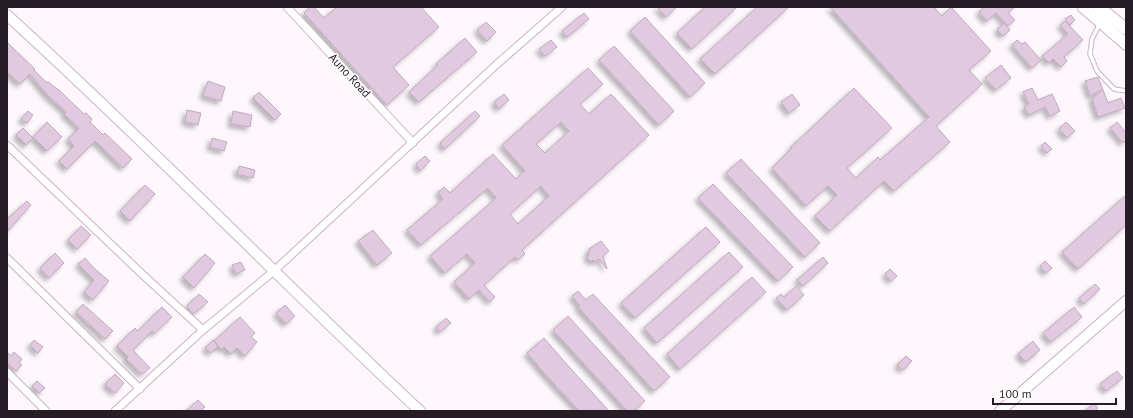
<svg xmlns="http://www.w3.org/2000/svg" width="1133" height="418" font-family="'PT Sans',sans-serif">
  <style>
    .building { fill: #e1c9e0; stroke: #c1aac0; fill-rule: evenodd; filter: url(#shadow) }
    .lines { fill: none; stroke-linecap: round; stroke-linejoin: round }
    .lane-casing { stroke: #c9b2c8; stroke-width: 5.5 }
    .street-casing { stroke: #c9b2c8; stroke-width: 9 }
    .secondary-casing { stroke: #c9b2c8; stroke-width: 12 }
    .primary-casing { stroke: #c9b2c8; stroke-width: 13 }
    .lane { stroke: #fff; stroke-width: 3.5 }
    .street { stroke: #fff; stroke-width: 7 }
    .secondary { stroke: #fff; stroke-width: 10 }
    .primary { stroke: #fff; stroke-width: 11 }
    .labels { text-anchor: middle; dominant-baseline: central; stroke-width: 3; stroke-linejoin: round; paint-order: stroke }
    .street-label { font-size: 12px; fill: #261d26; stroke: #fff }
  </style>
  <defs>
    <filter id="shadow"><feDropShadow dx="-3.5" dy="3.5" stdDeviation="2" flood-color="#0004"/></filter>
  </defs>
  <rect width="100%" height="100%" fill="#fef8fd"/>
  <path class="building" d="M 310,7 L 314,7 L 324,18 L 337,7 L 421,7 L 439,27 L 393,67 L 409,85 L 387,105 L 304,13 Z
    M 657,7 L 677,7 L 666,17 Z
    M 705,7 L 737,7 L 692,49 L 677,33 Z
    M 757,7 L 789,7 L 715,74 L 700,59 Z
    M 830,7 L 934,7 L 942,16 L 951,7 L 991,51 L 969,70 L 982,84 L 936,126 L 950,142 L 894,191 L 884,181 L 830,231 L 815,216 L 837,195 L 828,186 L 806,206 L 772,168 L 792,148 L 791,147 L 854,88 L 892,128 L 847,168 L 856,178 L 878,157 L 880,160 L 929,117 Z
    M 984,7 L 1015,7 L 1008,13 L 1015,20 L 1008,26 L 996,13 L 987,21 L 979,12 Z
    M 584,13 L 589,19 L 567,37 L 562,31 Z
    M 1071,15 L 1075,20 L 1070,25 L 1065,19 Z
    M 645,17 L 705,83 L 690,97 L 630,31 Z
    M 1065,21 L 1083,40 L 1064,57 L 1067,61 L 1061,67 L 1053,59 L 1049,63 L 1042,56 L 1068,34 L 1060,25 Z
    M 486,22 L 496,32 L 487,41 L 477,30 Z
    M 1004,23 L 1010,30 L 1003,36 L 997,30 Z
    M 465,38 L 477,52 L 419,102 L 409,92 L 438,65 L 436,64 Z
    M 551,40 L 557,47 L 545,56 L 539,49 Z
    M 1017,40 L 1022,44 L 1025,42 L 1041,60 L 1032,68 L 1012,45 Z
    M 7,42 L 35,69 L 34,70 L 47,83 L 48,82 L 60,91 L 84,114 L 86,113 L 92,119 L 90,122 L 103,135 L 105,133 L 132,159 L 123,168 L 95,141 L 67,169 L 59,161 L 74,146 L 68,139 L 79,128 L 64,114 L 66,112 L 48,96 L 30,74 L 20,84 L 7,72 Z
    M 614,46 L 674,111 L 659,125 L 599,60 Z
    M 1001,65 L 1011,78 L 996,90 L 985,78 Z
    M 588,68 L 603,84 L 580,104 L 589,114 L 611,94 L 649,135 L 522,250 L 525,254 L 518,260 L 515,257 L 484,285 L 495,297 L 490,302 L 479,290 L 469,299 L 454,282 L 475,263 L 467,254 L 445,273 L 430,256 L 496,198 L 488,188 L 421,245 L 407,230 L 443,199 L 438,192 L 444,187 L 450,193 L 493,154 L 516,179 L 525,171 L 502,145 ZM 561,122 L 569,131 L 545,153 L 536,144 ZM 541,186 L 549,196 L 518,224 L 510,214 Z
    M 1098,77 L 1108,103 L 1121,98 L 1125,108 L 1098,117 L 1092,99 L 1102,90 L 1090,96 L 1085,81 Z
    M 208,81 L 225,87 L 221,101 L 203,96 Z
    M 1032,88 L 1038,100 L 1052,94 L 1060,111 L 1050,116 L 1045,107 L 1029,115 L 1024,107 L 1029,104 L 1023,92 Z
    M 259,92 L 281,114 L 275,120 L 253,98 Z
    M 504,94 L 509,100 L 499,109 L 494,102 Z
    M 792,94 L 800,105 L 789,113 L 781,102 Z
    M 187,110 L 201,113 L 198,125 L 185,122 Z
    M 28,111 L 33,115 L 27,123 L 21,119 Z
    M 233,111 L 252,115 L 250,127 L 231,124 Z
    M 475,111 L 480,116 L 445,149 L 440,143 Z
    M 47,122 L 62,137 L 47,151 L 33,137 Z
    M 1066,122 L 1075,131 L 1067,138 L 1059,129 Z
    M 1117,122 L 1126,132 L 1126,140 L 1123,143 L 1110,128 Z
    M 23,128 L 33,138 L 26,145 L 16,135 Z
    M 212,138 L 227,142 L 224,151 L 210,147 Z
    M 1045,142 L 1052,149 L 1047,153 L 1041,146 Z
    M 425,156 L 430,161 L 420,171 L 416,164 Z
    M 741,159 L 820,243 L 805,257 L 726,173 Z
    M 239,166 L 255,170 L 253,178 L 237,174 Z
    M 713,184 L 793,267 L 778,281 L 698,198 Z
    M 145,185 L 155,194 L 130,221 L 120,211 Z
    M 1126,195 L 1126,225 L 1078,269 L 1062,252 Z
    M 27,201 L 31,205 L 7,232 L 7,219 Z
    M 81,226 L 91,235 L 77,249 L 68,240 Z
    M 706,227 L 720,242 L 635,318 L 621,303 Z
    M 373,230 L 392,253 L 377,265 L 358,241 Z
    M 601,241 L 609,251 L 603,256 L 607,269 L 599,259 L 595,262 L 593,260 L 591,262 L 587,257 L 589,255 L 587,253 L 590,251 L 589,249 Z
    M 729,252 L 743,267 L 657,343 L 644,328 Z
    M 55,253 L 64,263 L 49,278 L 40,268 Z
    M 205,254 L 215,263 L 194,288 L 183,277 Z
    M 823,257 L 828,263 L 803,286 L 797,280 Z
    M 85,258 L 94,268 L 109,281 L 93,300 L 84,292 L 94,280 L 78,264 Z
    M 1045,261 L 1052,268 L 1046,273 L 1040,266 Z
    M 241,262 L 245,270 L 236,274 L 232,265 Z
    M 890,269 L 897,276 L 891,281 L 885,274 Z
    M 752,277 L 766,292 L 680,369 L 667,354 Z
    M 1095,284 L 1100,289 L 1084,304 L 1079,298 Z
    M 796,286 L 804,295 L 787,310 L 776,298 L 781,294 L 784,297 Z
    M 578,291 L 586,300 L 593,294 L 670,377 L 654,391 L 578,307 L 580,306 L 572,296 Z
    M 199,294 L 208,302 L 193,314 L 187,306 Z
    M 83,304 L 113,331 L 105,339 L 76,312 Z
    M 285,305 L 295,316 L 286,324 L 276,313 Z
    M 162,307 L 172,317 L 154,334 L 152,331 L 133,350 L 150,368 L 142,374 L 126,359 L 128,357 L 117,346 L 135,328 L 138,331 Z
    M 1074,307 L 1082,317 L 1051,342 L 1043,333 Z
    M 568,316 L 645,401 L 634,411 L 627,411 L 553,330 Z
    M 240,317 L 255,333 L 251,337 L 257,342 L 245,356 L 237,348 L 231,354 L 224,347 L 222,350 L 214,341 Z
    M 446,318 L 451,323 L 440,332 L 436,327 Z
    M 544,338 L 563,360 L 609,411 L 579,411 L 544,373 L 527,353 Z
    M 34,340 L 43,347 L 38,353 L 30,345 Z
    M 213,340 L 218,346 L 211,353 L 205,348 Z
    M 1033,341 L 1040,350 L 1026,362 L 1018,354 Z
    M 7,352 L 11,356 L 14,352 L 22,359 L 19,363 L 22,365 L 16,371 L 7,363 Z
    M 906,356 L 912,361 L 903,370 L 897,365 Z
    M 1117,371 L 1123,378 L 1106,391 L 1100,384 Z
    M 115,374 L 124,383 L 115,393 L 105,384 Z
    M 37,381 L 45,388 L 39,393 L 32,386 Z
    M 198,400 L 205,407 L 200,411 L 186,411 Z
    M 1094,403 L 1098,408 L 1095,411 L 1085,411 Z"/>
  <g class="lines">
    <g class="lane-casing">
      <path id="lane" d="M 1100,23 L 1092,39 L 1090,54 L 1097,71 L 1114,89 L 1126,91"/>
    </g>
    <g class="street-casing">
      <path id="street" d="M 287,7 L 413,143
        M 7,145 L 142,274 L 203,330
        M 7,258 L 140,389
        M 7,372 L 46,411
        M 115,411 L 203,330 L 275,270 L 496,65 L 562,7"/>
    </g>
    <g class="secondary-casing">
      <path id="secondary" d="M 7,15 C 148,143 281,281 420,411
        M 1000,411 L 1126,301"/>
    </g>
    <g class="primary-casing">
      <path id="primary" d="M 1083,7 L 1126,44
        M 1099,7 L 1126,29"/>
    </g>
    <use href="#lane" class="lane"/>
    <use href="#street" class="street"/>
    <use href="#secondary" class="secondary"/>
    <use href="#primary" class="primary"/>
  </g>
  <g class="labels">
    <g class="street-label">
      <text transform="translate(350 75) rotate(47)">Auno Road</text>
    </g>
  </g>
  <rect width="1133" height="418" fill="none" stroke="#261d26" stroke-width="16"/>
  <path d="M993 398v6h123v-6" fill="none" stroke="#261d26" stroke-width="2"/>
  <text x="999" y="398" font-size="12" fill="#261d26" stroke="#ffffff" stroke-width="3" paint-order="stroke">100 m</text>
</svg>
